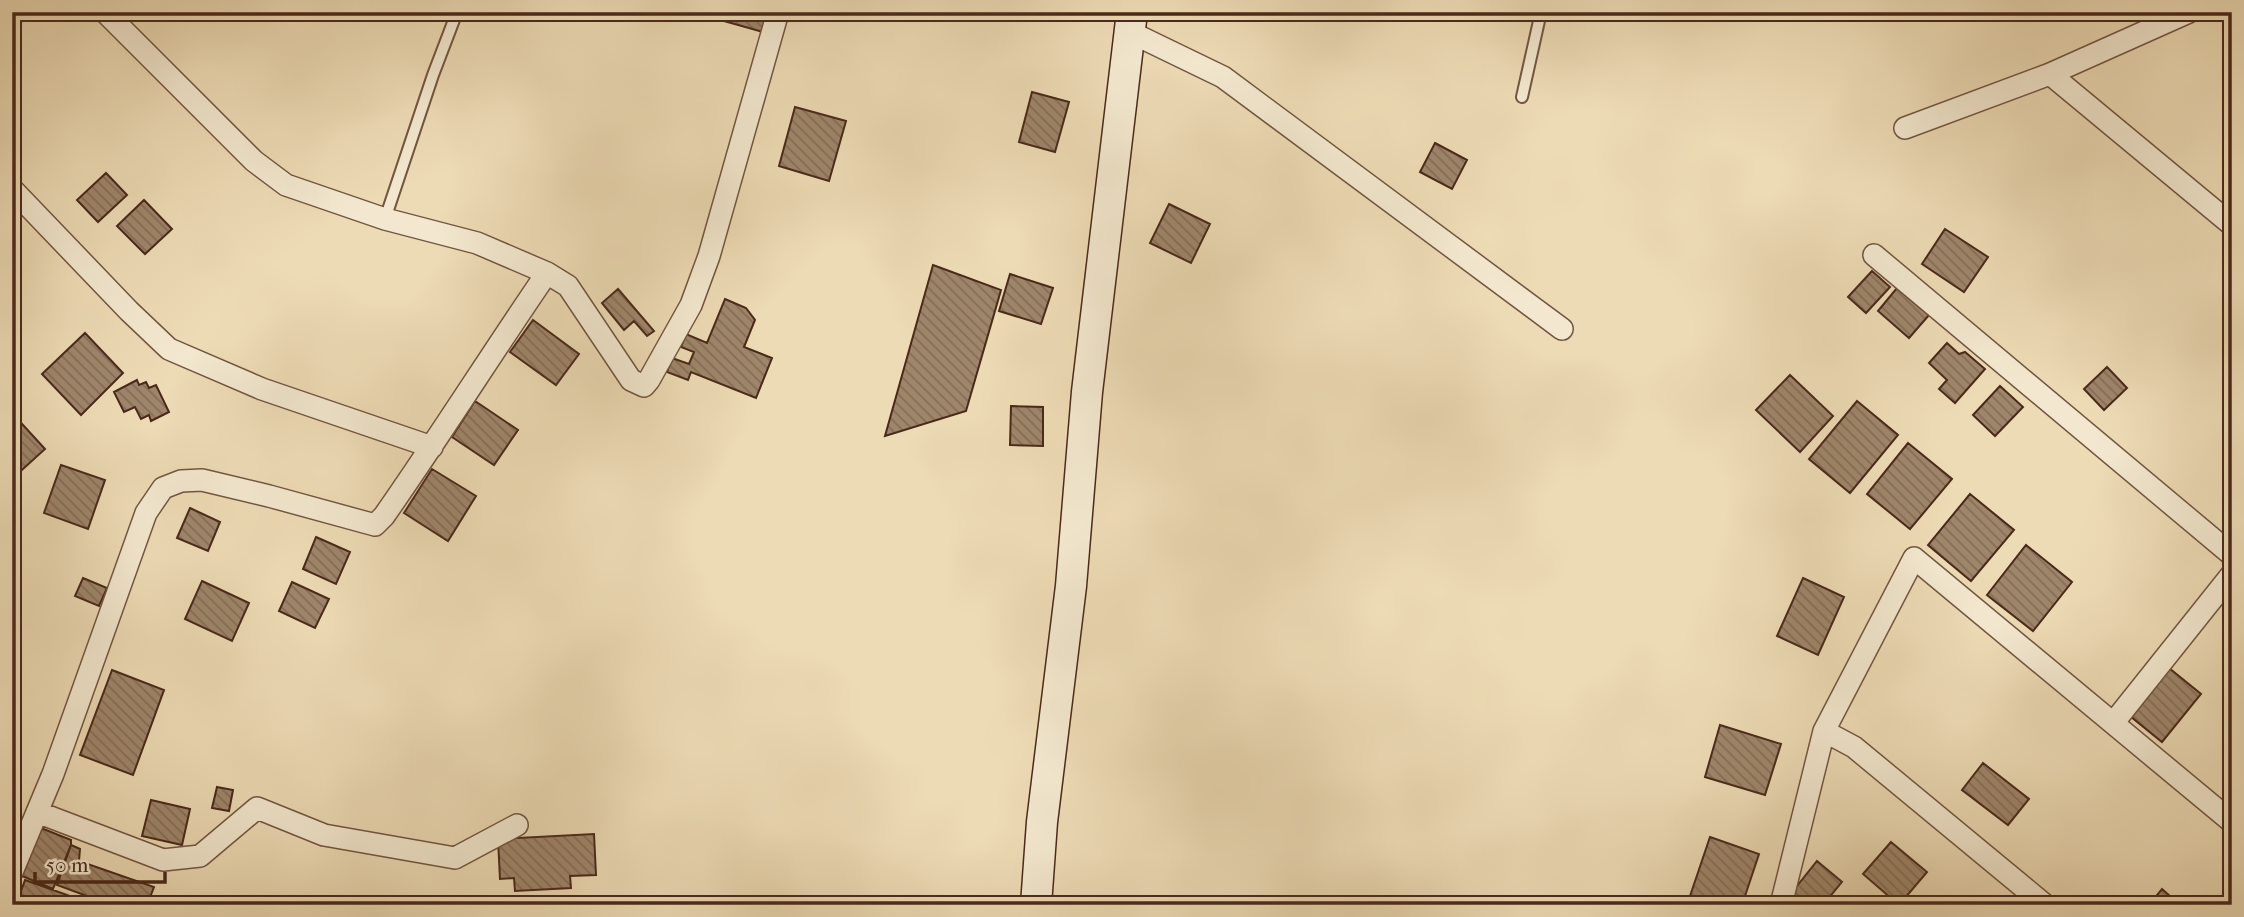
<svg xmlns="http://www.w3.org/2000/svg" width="2244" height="917" font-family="'IM FELL French Canon',serif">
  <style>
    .building { fill: url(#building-back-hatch); stroke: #4a291a; stroke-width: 2 }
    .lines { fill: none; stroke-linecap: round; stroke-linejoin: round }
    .lane-casing { stroke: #735641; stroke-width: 14 }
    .street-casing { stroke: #735641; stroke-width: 24 }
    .secondary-casing { stroke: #4a291a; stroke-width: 33 }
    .lane { stroke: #f3e8cf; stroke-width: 10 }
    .street { stroke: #f3e8cf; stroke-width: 21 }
    .secondary { stroke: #f3e8cf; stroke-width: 30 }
  </style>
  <defs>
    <pattern id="building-back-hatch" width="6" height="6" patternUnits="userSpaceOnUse" patternTransform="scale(1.75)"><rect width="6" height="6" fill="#9f866b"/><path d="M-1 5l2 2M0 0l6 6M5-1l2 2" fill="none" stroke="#846e57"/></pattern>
  </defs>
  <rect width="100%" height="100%" fill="#eddbb5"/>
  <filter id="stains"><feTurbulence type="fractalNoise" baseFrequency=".00286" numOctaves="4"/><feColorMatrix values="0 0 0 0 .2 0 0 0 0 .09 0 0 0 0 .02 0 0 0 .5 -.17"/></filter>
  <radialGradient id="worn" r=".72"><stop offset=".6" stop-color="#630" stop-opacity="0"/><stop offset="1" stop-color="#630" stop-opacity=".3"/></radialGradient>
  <path class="building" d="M 726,12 L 762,12 L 768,14 L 763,32 L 724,21 Z
    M 1032,92 L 1069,102 L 1055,152 L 1019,142 Z
    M 795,107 L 846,121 L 829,181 L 779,166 Z
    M 1435,143 L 1467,160 L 1452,189 L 1420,172 Z
    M 106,173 L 127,195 L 98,222 L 77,200 Z
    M 144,200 L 172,229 L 145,254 L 117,226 Z
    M 1169,204 L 1210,224 L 1191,263 L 1150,243 Z
    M 1945,229 L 1988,257 L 1964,292 L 1922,264 Z
    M 933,265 L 1001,290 L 966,411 L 885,436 Z
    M 1872,271 L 1890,287 L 1866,313 L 1848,297 Z
    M 1010,274 L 1053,288 L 1041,324 L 999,311 Z
    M 1897,288 L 1929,315 L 1909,338 L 1878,311 Z
    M 618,289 L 654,331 L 647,336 L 634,321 L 624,330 L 602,303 Z
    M 725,299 L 746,308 L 755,320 L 744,347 L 772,358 L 756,398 L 691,372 L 688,380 L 667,372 L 672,358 L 689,364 L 694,352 L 681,347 L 686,334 L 707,343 Z
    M 533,320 L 579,354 L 556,385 L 510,352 Z
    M 85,333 L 123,373 L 81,415 L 42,374 Z
    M 1947,343 L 1959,354 L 1965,352 L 1985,369 L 1955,403 L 1939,389 L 1947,380 L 1929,363 Z
    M 2107,367 L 2127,388 L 2104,410 L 2084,389 Z
    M 1790,375 L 1833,416 L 1800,452 L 1756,410 Z
    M 137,380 L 139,385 L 146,382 L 149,388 L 156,385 L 169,412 L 151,421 L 149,415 L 141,419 L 135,407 L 124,412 L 114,392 Z
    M 2000,386 L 2023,407 L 1995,436 L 1973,415 Z
    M 475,401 L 518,430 L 494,465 L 452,437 Z
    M 1857,401 L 1898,435 L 1850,493 L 1809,459 Z
    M 1011,406 L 1043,407 L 1043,446 L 1010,445 Z
    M 12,413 L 45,449 L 12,479 Z
    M 1908,443 L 1952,479 L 1910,529 L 1867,494 Z
    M 61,465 L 105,480 L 88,529 L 44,513 Z
    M 432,469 L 476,496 L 448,541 L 404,513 Z
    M 1970,494 L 2014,530 L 1971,581 L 1928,545 Z
    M 190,508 L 220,522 L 208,551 L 177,538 Z
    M 316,537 L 350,552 L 336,584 L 303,569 Z
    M 2026,545 L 2072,582 L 2033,631 L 1987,595 Z
    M 83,578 L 107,588 L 99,606 L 75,596 Z
    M 1803,578 L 1844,597 L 1818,655 L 1777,636 Z
    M 202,581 L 249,603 L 232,641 L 185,619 Z
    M 292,582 L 329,599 L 315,628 L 279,611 Z
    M 2169,668 L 2201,694 L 2162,742 L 2130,716 Z
    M 112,670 L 164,690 L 133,775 L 80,755 Z
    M 1720,725 L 1781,744 L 1765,795 L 1705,777 Z
    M 1983,763 L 2029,799 L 2008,825 L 1962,790 Z
    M 217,787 L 233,790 L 229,811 L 212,808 Z
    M 151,800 L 190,809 L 182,845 L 142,836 Z
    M 41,828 L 71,840 L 71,845 L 53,889 L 22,876 Z
    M 594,834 L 596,875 L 570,876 L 571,888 L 515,891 L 514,878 L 500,879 L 498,839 Z
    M 1710,837 L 1759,854 L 1742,905 L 1687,905 Z
    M 1891,842 L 1927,872 L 1899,905 L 1863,874 Z
    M 71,845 L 80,849 L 79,861 L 154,887 L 147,905 L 111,905 L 57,885 Z
    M 1817,861 L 1842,882 L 1823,905 L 1790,905 L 1785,901 Z
    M 25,880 L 73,897 L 70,905 L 16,905 Z
    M 2162,889 L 2180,905 L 2149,905 Z"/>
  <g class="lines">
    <g class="lane-casing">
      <path id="lane" d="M 1522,97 L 1541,12
        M 385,219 L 433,75 L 457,12"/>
    </g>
    <g class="street-casing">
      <path id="street" d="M 105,12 L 254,161 L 286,185 L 385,219 L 477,243 L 547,273 L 568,286 L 631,380 L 644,386 L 649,380 L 691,305 L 709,256 L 778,12
        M 1130,32 L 1223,77 L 1562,329
        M 2050,74 L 2232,225
        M 1905,128 L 2050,74 L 2189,12
        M 12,189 L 129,311 L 169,349 L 262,389 L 432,447
        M 1874,255 L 2232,555
        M 2114,722 L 2232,574
        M 1824,731 L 1854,747 L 2045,905
        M 37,812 L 163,860 L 200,856 L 257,808 L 324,835 L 455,858 L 517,825
        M 12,872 L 53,774 L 146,513 L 163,488 L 181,481 L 202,480 L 269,496 L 375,525 L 384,516 C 440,436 492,353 547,273
        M 1781,905 L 1824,731 L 1914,558 L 2232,822"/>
    </g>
    <g class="secondary-casing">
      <path id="secondary" d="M 1036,905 L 1042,822 L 1071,586 L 1087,392 L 1132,12"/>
    </g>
    <use href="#lane" class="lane"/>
    <use href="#street" class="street"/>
    <use href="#secondary" class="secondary"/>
  </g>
  <rect width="2244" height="917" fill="none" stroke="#eddbb5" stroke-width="42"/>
  <rect x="14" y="14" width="2216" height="889" fill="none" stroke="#4a291a" stroke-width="3.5"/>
  <rect x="21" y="21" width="2202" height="875" fill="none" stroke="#4a291a" stroke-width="2"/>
  <path d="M35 872v10h130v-10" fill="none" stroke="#4a291a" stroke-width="3.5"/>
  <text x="46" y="872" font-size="21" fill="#4a291a" stroke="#f3e8cf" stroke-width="5" paint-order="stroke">50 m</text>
  <rect width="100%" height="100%" filter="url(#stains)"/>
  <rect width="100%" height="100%" fill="url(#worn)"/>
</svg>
